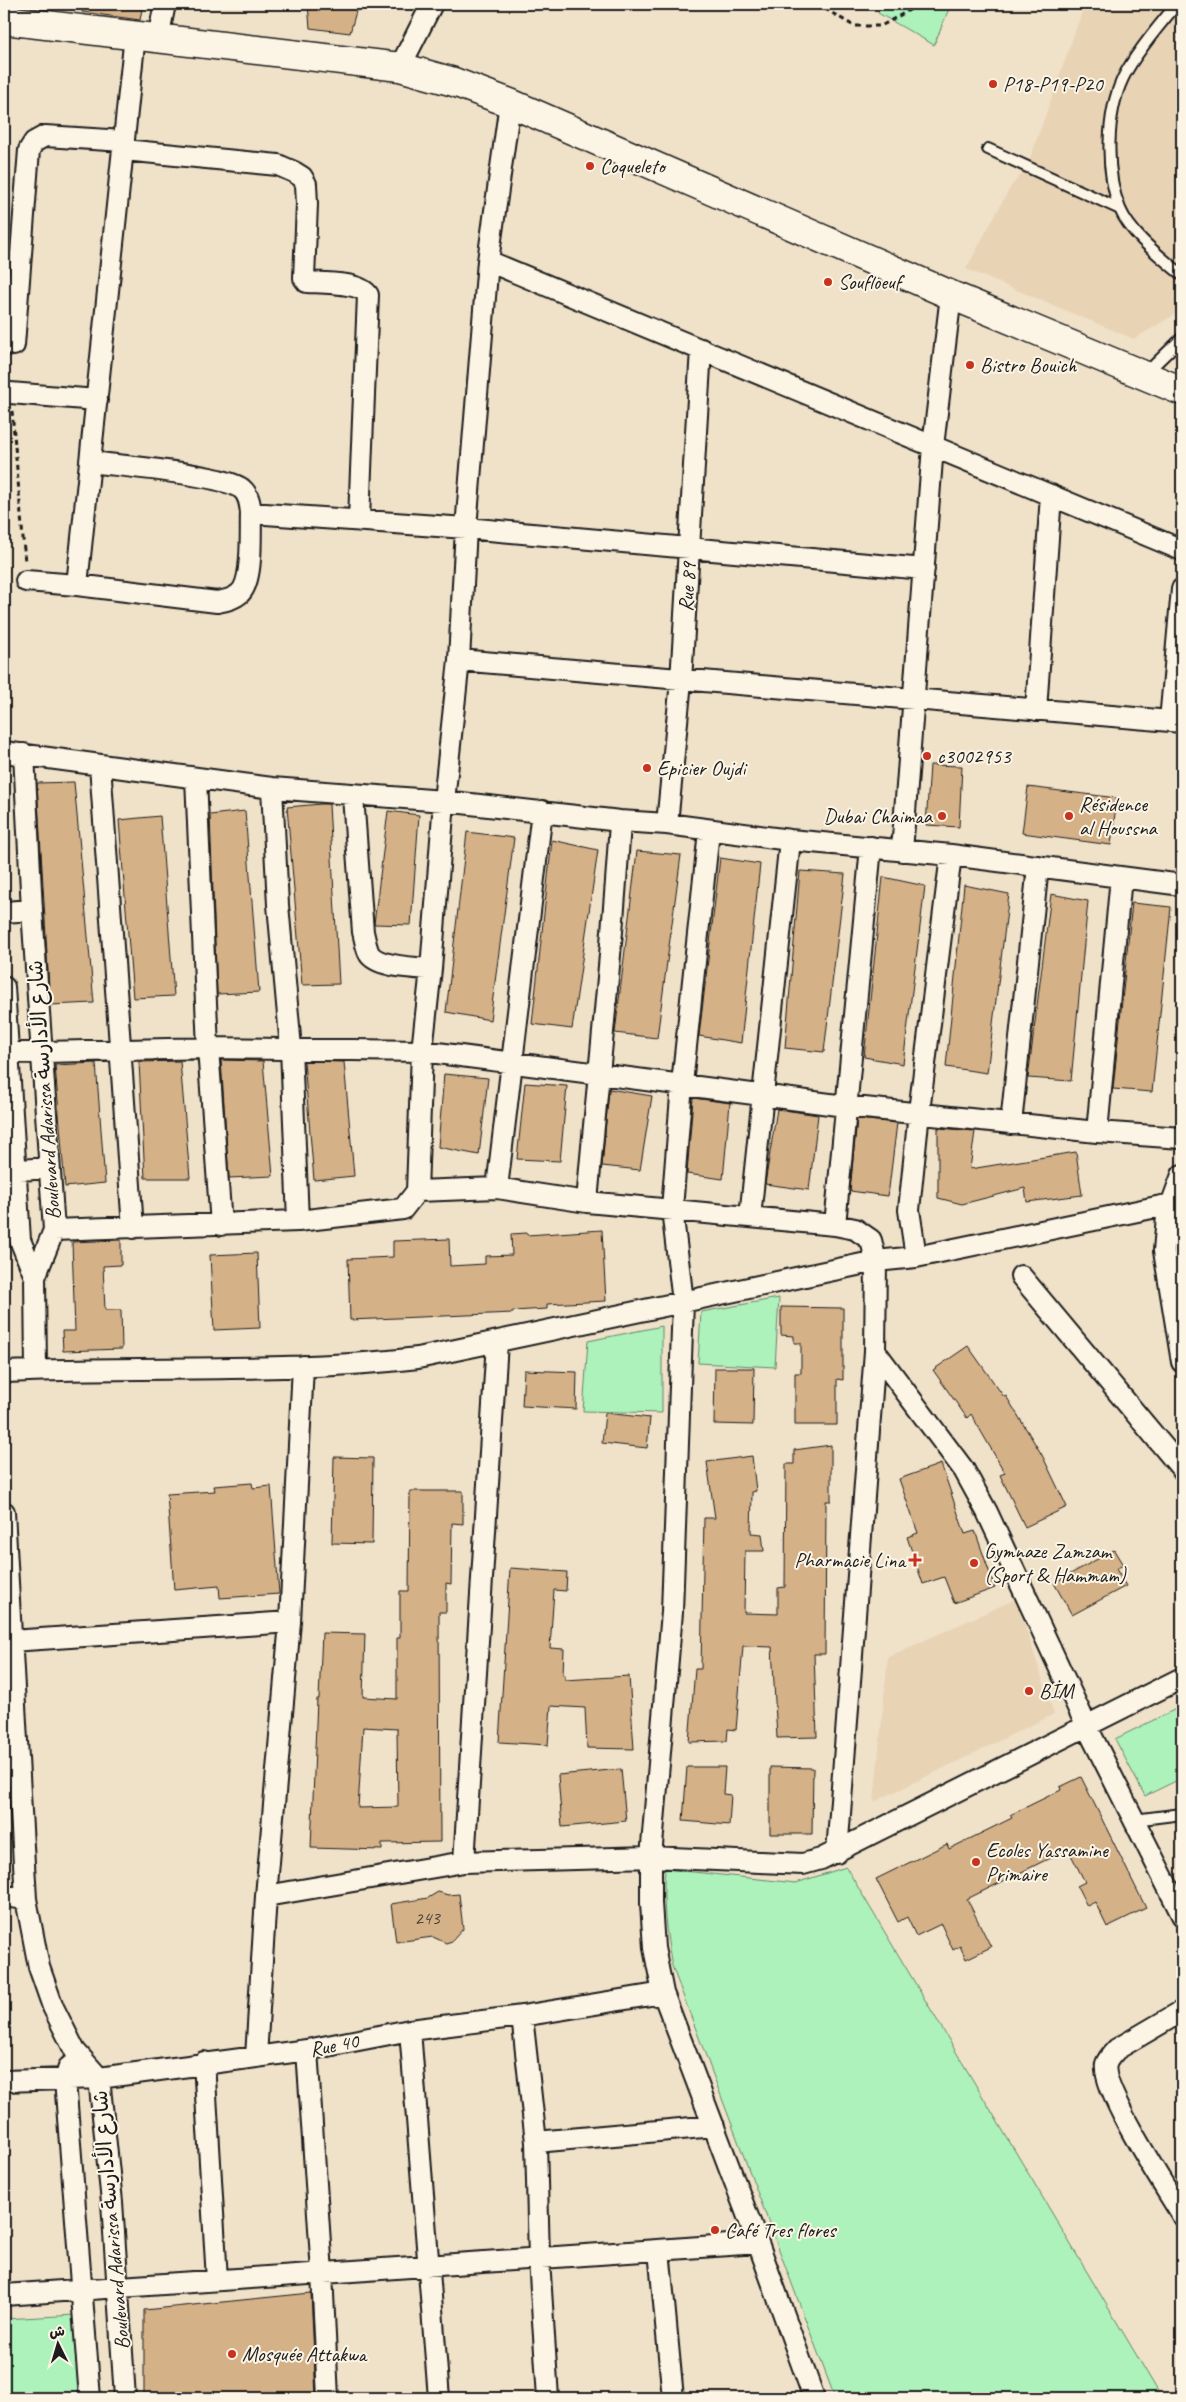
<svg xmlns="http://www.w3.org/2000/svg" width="1186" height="2402" font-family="Caveat,'Playpen Sans Arabic',sans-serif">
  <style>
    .built { fill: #e8d3b5 }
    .green { fill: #adf1bb; stroke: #64866c }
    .building { fill: #d5b187; stroke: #1c1c1c; fill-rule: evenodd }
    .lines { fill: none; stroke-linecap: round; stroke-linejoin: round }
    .lane-casing { stroke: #1c1c1c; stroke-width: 14 }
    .street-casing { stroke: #1c1c1c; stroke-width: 24 }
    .secondary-casing { stroke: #1c1c1c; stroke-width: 31 }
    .path { stroke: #1c1c1c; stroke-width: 3; stroke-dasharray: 5 4; stroke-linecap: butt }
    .lane { stroke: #fcf5e5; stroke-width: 10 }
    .street { stroke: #fcf5e5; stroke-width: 20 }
    .secondary { stroke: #fcf5e5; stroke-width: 28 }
    .poi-dot { fill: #c8321e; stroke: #fcf5e5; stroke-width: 2 }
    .labels { text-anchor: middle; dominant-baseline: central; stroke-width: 4; stroke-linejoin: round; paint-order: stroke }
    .number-label { font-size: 19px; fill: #4a4137 }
    .poi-label { font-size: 21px; fill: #1c1c1c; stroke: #fcf5e5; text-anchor: start }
    .street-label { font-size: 21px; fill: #1c1c1c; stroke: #fcf5e5 }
  </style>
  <rect width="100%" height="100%" fill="#f0e1c9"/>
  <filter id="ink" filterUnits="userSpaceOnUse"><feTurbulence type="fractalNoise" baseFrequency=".02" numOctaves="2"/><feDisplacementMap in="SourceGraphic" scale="10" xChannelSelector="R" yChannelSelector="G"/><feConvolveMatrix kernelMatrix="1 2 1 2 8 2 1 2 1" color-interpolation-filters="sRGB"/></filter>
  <g filter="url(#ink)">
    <path class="built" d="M 1085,4 L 1182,4 L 1182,310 L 1134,339 L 966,269 L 1010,188 L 1027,167 Z
      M 1016,1599 L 1054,1714 L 874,1802 L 888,1657 Z"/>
    <path class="green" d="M 881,4 L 951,4 L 934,45 L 878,13 Z
      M 779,1298 L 775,1367 L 698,1363 L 701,1312 Z
      M 662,1326 L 662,1413 L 583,1411 L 588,1341 Z
      M 1182,1706 L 1182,1778 L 1145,1796 L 1115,1739 Z
      M 846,1867 L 1162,2398 L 835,2398 L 672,1966 C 666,1933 662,1903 665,1869 L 796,1883 Z
      M 76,2315 L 80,2398 L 4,2398 L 4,2319 Z"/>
    <path class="building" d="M 83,4 L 143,4 L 140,20 L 82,12 Z
      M 308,4 L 358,4 L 350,33 L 310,28 Z
      M 930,765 L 962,766 L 959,827 L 926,825 Z
      M 74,782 L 94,1003 L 50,1005 L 37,783 Z
      M 1028,787 L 1117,798 L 1111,845 L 1022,833 Z
      M 321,804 L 329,804 L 339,984 L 302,985 L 287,807 Z
      M 245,811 L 259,992 L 217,994 L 210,815 Z
      M 388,811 L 419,815 L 411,925 L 374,924 Z
      M 160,816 L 174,996 L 133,998 L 119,820 Z
      M 467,832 L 514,838 L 490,1020 L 446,1012 Z
      M 552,840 L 598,850 L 572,1029 L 532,1024 Z
      M 637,851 L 681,855 L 657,1038 L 615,1033 Z
      M 720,858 L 760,864 L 741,1043 L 699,1036 Z
      M 800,871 L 845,874 L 824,1052 L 785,1048 Z
      M 883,877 L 925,886 L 903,1064 L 864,1057 Z
      M 964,885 L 1009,894 L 987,1073 L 946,1067 Z
      M 1051,894 L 1088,901 L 1071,1081 L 1028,1078 Z
      M 1132,903 L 1171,907 L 1152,1092 L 1113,1089 Z
      M 221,1060 L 263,1061 L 273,1176 L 229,1178 Z
      M 180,1061 L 190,1178 L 145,1178 L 139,1062 Z
      M 304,1061 L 344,1062 L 354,1176 L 314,1180 Z
      M 96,1063 L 105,1183 L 65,1187 L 55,1065 Z
      M 444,1074 L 488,1078 L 479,1155 L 438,1147 Z
      M 525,1083 L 567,1086 L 560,1161 L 517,1159 Z
      M 609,1089 L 652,1096 L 640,1170 L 602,1166 Z
      M 693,1098 L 730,1103 L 723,1179 L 687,1174 Z
      M 777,1109 L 818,1115 L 809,1190 L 765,1184 Z
      M 857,1119 L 897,1123 L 888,1196 L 850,1191 Z
      M 938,1128 L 975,1131 L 970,1169 L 1076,1152 L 1082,1195 L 1027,1202 L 1025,1188 L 962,1204 L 938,1198 Z
      M 602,1230 L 606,1301 L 547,1304 L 547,1309 L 513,1311 L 513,1313 L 350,1320 L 348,1259 L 393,1257 L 393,1241 L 449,1239 L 450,1266 L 485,1264 L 485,1256 L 512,1255 L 511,1234 L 527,1233 L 527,1235 Z
      M 121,1240 L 121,1265 L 103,1266 L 105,1310 L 121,1310 L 122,1349 L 63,1351 L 62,1331 L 75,1331 L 72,1242 Z
      M 257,1253 L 260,1328 L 214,1330 L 210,1255 Z
      M 781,1307 L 843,1308 L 843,1380 L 837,1379 L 837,1425 L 795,1425 L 795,1373 L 801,1373 L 801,1343 L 794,1343 L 794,1336 L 781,1335 Z
      M 968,1346 L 1004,1397 L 1006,1396 L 1042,1455 L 1067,1507 L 1025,1527 L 1000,1475 L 1005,1473 L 971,1414 L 967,1418 L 933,1370 Z
      M 715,1368 L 754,1368 L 753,1425 L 714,1424 Z
      M 524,1370 L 577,1372 L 576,1409 L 522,1406 Z
      M 605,1413 L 650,1418 L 647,1448 L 602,1443 Z
      M 831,1445 L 831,1501 L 826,1501 L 825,1654 L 814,1654 L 817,1737 L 777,1738 L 772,1647 L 743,1646 L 736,1730 L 728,1729 L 727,1741 L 689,1742 L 695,1669 L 701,1669 L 704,1518 L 715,1518 L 707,1462 L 752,1456 L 756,1491 L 752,1492 L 751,1533 L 762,1534 L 764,1551 L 745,1551 L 744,1613 L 778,1614 L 778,1588 L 785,1587 L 786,1464 L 794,1464 L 794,1450 Z
      M 334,1457 L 373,1458 L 372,1544 L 332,1543 Z
      M 941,1464 L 965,1534 L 975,1531 L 995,1588 L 954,1603 L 944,1577 L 923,1584 L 907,1537 L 918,1533 L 899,1479 Z
      M 252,1483 L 253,1488 L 271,1486 L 279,1594 L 220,1598 L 219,1586 L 174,1590 L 167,1494 L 215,1491 L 214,1486 Z
      M 410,1491 L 463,1491 L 463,1524 L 452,1523 L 451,1584 L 446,1583 L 446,1612 L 439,1612 L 440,1842 L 382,1843 L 382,1850 L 311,1848 L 317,1699 L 319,1699 L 322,1633 L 365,1634 L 363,1697 L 397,1699 L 397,1638 L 400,1638 L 400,1591 L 409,1591 ZM 363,1727 L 397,1729 L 398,1807 L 358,1808 Z
      M 1114,1550 L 1123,1565 L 1116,1569 L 1126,1586 L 1072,1615 L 1054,1583 Z
      M 510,1568 L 567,1572 L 566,1591 L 554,1590 L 550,1648 L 564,1649 L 563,1674 L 565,1675 L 565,1680 L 629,1676 L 634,1749 L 587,1748 L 585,1708 L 551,1706 L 548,1745 L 499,1742 Z
      M 687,1767 L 725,1767 L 723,1794 L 731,1795 L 729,1825 L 683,1821 Z
      M 770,1767 L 813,1768 L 812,1834 L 770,1834 Z
      M 621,1769 L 626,1821 L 562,1827 L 558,1775 Z
      M 1081,1777 L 1146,1908 L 1107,1927 L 1095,1902 L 1087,1906 L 1077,1886 L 1085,1882 L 1068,1849 L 967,1899 L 991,1947 L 966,1959 L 960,1946 L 953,1950 L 941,1924 L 916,1936 L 907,1917 L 898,1922 L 876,1879 L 947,1844 L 949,1849 L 1012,1818 L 1010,1815 L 1061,1790 L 1060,1787 Z
      M 438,1892 L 448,1895 L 459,1894 L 463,1929 L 452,1941 L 446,1943 L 433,1937 L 396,1942 L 391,1904 L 428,1898 Z
      M 311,2293 L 316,2398 L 144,2398 L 144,2310 Z"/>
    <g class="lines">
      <g class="lane-casing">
        <path id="lane" d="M 1177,4 C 1160,24 1134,55 1123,78 C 1106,114 1105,172 1120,209 C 1131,235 1161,257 1182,275
          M 988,149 L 1120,209
          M 1146,373 L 1182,338
          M 1134,1820 L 1182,1814"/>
      </g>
      <g class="street-casing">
        <path id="street" d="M 158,38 L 165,4
          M 400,67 L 432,4
          M 124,150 L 278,165 L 294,172 L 302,177 L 306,184 L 307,204 L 304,278 L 307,282 C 323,283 360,282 368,295 L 359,520
          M 488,261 L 1182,550
          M 14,345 L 29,150 L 34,142 L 45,136 L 124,141
          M 10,393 L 97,400
          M 251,513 L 466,528 L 924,569
          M 26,581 L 77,585 L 217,602 C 224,601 233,599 239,594 C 254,582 250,532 251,513 C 250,504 249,495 242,489 C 223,474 120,466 91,462
          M 77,585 L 135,35
          M 459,660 L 1182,722
          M 1036,710 L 1051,495
          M 1170,721 L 1182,589
          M 4,752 L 272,788 L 444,801 L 620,821 L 667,824 L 790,840 L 951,855 L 1182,885
          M 24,754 L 32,910 L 54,1230 L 35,1277
          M 100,765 L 133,1228
          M 196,778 L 208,1048 L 221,1225
          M 272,788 L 278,905 L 291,1048 L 298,1221
          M 353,796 L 363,932 C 365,939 366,949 370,955 C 380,967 416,968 431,969
          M 667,824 L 681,681 L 701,349
          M 709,831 L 682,1084 L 672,1209 L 683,1302 L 672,1612 L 651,1857 L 651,1903 L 654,1948 L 663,1993 L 758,2243 L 814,2398
          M 902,851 L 933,446 L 951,295
          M 4,912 L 32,910
          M 4,987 L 20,1240 L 35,1277 L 36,1370
          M 4,1053 L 208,1048 L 422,1051 L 845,1106 L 1097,1132 L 1182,1138
          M 1011,1124 L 1038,866
          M 1097,1132 L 1121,877
          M 4,1171 L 49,1168
          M 1182,1175 L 1167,1216 L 1164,1251 L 1182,1362
          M 497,1188 L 542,811
          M 417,1191 L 422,1051 L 431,969 L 444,801 L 459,660 L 466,528 L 488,261 L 510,103
          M 587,1202 C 598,1075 613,948 620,821
          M 750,1217 L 790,840
          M 835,1225 L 871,847
          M 54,1230 L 298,1221 L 403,1209 L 417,1191 L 497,1188 L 587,1202 L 835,1225 L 855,1229 L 871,1240 L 876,1261 L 875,1351 L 837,1853
          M 916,1257 L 909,1210 L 919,1112 L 951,855
          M 1021,1276 L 1182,1469
          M 875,1351 L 964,1470 L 987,1512 L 1086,1725 L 1182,1915
          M 4,1372 C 142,1365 281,1374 418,1358 L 876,1261 L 916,1257 L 1171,1204
          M 4,1512 L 26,1899 L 39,1967 L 53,2007 L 75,2051 L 99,2078 L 112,2202 L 125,2398
          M 11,1641 L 290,1622
          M 464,1862 L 497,1342
          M 4,1896 L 26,1899
          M 266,1896 L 464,1862 L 651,1857 L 803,1864 L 821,1859 L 1182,1678
          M 1182,2011 L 1117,2049 C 1113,2053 1108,2058 1106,2064 C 1100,2088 1167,2190 1182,2215
          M 522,2016 L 536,2142 L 539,2259 L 548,2398
          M 410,2030 L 439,2398
          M 307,2050 L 322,2273 L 328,2398
          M 256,2057 L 266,1896 L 290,1622 L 303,1366
          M 204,2062 L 217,2280
          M 69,2067 L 65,2080 L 90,2398
          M 4,2081 L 99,2078 L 256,2057 L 307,2050 L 410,2030 L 522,2016 L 663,1993
          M 536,2142 L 714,2126
          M 659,2250 L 673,2398
          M 4,2295 L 758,2243"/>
      </g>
      <g class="secondary-casing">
        <path id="secondary" d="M 4,20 L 400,67 L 454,82 L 510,103 L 951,295 L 1182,391"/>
      </g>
      <path class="path" d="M 817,4 L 854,26 L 881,26 L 920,4
        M 12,411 L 25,562"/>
      <use href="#lane" class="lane"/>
      <use href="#street" class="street"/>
      <use href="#secondary" class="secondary"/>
    </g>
  </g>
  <g class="poi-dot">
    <circle cx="993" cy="84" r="5"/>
    <circle cx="590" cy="166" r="5"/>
    <circle cx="828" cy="282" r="5"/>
    <circle cx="970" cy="365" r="5"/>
    <circle cx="927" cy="756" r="5"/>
    <circle cx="647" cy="768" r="5"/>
    <circle cx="942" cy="816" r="5"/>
    <circle cx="1069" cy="816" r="5"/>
    <path d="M912.5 1552.5h5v5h5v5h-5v5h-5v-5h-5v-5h5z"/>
    <circle cx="974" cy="1563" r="5"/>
    <circle cx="1029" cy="1691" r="5"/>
    <circle cx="976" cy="1862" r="5"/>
    <circle cx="715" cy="2230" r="5"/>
    <circle cx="232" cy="2354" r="5"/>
  </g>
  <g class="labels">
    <g class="number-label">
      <text x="427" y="1918">243</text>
    </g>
    <g class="poi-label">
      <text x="1003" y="84">P18-P19-P20</text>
      <text x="600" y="166">Coqueleto</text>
      <text x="838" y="282">Soufloeuf</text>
      <text x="980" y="365">Bistro Bouich</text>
      <text x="937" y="756">c3002953</text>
      <text x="657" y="768">Epicier Oujdi</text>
      <text x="1079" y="804">Résidence<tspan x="1079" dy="24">al Houssna</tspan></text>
      <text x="932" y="816" text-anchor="end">Dubai Chaimaa</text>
      <text x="984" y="1551">Gymnaze Zamzam<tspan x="984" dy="24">(Sport &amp; Hammam)</tspan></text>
      <text x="905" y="1560" text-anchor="end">Pharmacie Lina</text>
      <text x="1039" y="1691">BİM</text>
      <text x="986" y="1850">Ecoles Yassamine<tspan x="986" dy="24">Primaire</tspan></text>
      <text x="725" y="2230">Café Tres flores</text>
      <text x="242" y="2354">Mosquée Attakwa</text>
    </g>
    <g class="street-label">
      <text transform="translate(687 587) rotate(-86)">Rue 89</text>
      <text transform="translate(44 1090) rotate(-94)">Boulevard Adarissa شارع الأدارسة</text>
      <text transform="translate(334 2045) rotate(-11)">Rue 40</text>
      <text transform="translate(111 2220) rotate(-95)">Boulevard Adarissa شارع الأدارسة</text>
    </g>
  </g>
  <rect width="1186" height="2402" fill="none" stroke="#fcf5e5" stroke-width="20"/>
  <rect x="10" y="10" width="1166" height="2382" fill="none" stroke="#1c1c1c" stroke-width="2" filter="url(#ink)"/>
  <g transform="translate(58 2344) rotate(355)" stroke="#fcf5e5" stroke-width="4" paint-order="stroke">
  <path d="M0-4L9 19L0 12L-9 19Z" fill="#1c1c1c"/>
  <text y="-8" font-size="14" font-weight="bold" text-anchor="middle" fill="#1c1c1c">ش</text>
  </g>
</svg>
